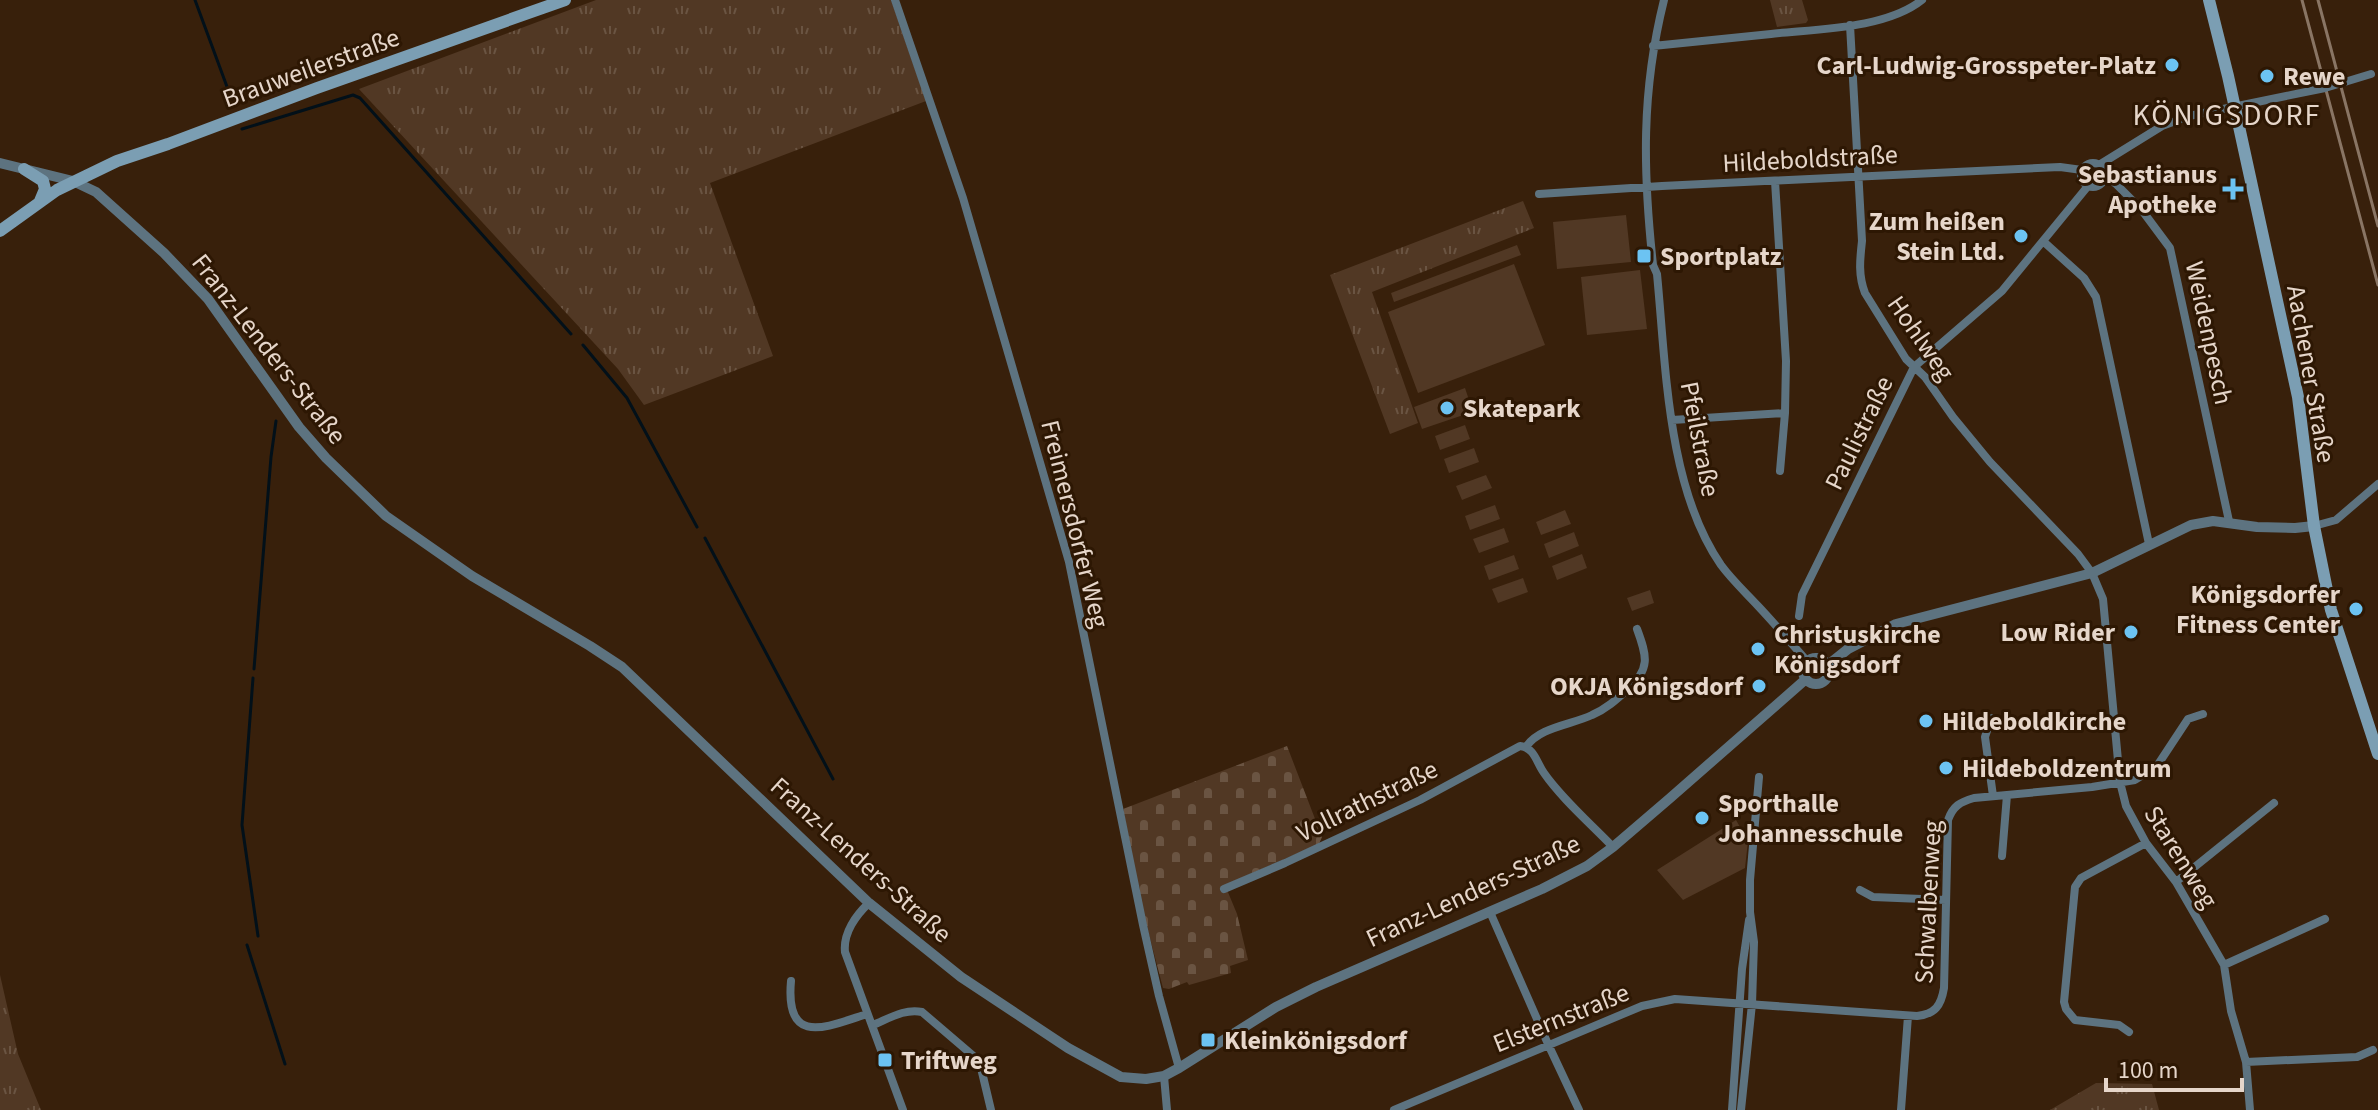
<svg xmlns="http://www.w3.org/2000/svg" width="2378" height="1110" font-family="'Source Sans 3',sans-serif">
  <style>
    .grass { fill: url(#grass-tufts) }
    .cemetery { fill: url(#cemetery-stones) }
    .pitch { fill: #513824 }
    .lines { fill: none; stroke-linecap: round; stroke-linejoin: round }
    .stream { stroke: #021019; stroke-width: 3 }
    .minor { stroke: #5d7380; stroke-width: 8 }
    .tertiary { stroke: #5d7380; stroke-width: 10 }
    .secondary { stroke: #7b9eb3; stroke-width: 12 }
    .rail { stroke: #897564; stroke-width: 3 }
    .minor-bridge { stroke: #5d7380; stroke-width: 8 }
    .poi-dot { fill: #6cc3f2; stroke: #2d1703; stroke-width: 3 }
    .labels { text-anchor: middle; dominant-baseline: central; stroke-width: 6; stroke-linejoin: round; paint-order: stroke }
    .poi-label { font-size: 26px; font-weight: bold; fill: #e6d6ca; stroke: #2d1703; text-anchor: start }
    .street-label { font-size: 26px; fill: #e6d6ca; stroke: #2d1703 }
    .quarter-label { font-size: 30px; letter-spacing: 2px; fill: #e6d6ca; stroke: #2d1703 }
  </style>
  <defs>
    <pattern id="grass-tufts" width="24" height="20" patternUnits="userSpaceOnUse" patternTransform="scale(2)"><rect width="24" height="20" fill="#513824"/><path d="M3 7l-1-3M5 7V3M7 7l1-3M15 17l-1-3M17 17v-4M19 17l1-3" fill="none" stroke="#6a5442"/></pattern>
    <pattern id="cemetery-stones" width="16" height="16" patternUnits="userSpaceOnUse" patternTransform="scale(2)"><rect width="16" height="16" fill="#513824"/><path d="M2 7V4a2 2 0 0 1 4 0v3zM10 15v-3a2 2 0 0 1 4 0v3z" fill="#6a5442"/></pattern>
  </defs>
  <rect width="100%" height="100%" fill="#38200b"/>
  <path class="grass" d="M 596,0 L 891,0 L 926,101 L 710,183 L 773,356 L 644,405 L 618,369 L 359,89 Z
    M 1770,0 L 1802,0 L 1808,20 L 1806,23 L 1777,27 Z
    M 1523,201 L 1534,228 L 1372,292 L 1418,423 L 1390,434 L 1330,275 Z
    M 0,975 L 18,1054 L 41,1110 L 0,1110 Z
    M 2096,1083 L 2152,1084 L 2159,1110 L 2050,1110 Z"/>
  <path class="cemetery" d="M 1287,746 L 1322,837 L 1319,844 L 1225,885 L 1237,914 L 1248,960 L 1230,966 L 1231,973 L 1189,985 L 1187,982 L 1169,989 L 1163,988 L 1145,919 L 1123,809 Z"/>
  <path class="pitch" d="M 1626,215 L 1631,262 L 1557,269 L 1553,222 Z
    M 1517,245 L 1521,255 L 1394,302 L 1391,293 Z
    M 1514,264 L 1545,345 L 1418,393 L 1388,312 Z
    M 1640,270 L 1647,329 L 1587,335 L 1581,277 Z
    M 1465,388 L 1470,403 L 1478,402 L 1481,409 L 1422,429 L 1414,407 Z
    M 1465,425 L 1470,439 L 1440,450 L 1435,436 Z
    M 1474,448 L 1479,462 L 1449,473 L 1444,459 Z
    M 1486,475 L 1492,488 L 1462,500 L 1456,486 Z
    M 1495,505 L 1500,519 L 1470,530 L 1465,516 Z
    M 1565,510 L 1571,524 L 1541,535 L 1536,522 Z
    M 1504,528 L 1509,542 L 1479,553 L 1473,539 Z
    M 1574,532 L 1579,546 L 1549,558 L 1544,544 Z
    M 1582,554 L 1587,568 L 1557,580 L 1552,566 Z
    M 1514,555 L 1519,569 L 1489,580 L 1484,566 Z
    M 1523,578 L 1528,592 L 1498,603 L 1492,589 Z
    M 1650,590 L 1654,603 L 1632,611 L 1627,598 Z
    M 1736,820 L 1748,841 L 1745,868 L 1683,900 L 1657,870 Z"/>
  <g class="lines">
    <path class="stream" d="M 195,0 L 233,103
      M 242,129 L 353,95 L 360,98 L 571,334
      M 583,345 L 627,398 L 697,527
      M 705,538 L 833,779
      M 254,669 L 271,457 L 276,421
      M 253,678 L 242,825 L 258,936
      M 247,945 L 285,1064"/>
    <path class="minor" d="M 895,0 L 963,198 L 1069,562 L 1143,925 L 1159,996 L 1179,1068
      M 1664,0 C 1641,92 1643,172 1653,265 L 1657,274 C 1666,366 1667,487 1721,565 C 1732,580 1746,593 1758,606 C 1775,624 1791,643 1807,661
      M 1850,25 L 1862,241 C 1860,259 1858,275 1865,293 L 1906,359 L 1925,377 L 1953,417 L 1990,462 L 2078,554 L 2092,573 L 2103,599 L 2120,782 L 2126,806 L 2146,843 L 2176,882 L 2224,965 L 2231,1011 L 2246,1062 L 2250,1110
      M 1653,46 C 1692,42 1732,38 1771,34 C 1816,29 1886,29 1922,0
      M2081 175a12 12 0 1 1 24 0a12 12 0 1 1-24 0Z
      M 2099,165 L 2162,126 L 2189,116 L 2325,88
      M 2105,177 L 2116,184 L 2141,209 L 2170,248 L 2229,521
      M 1775,181 L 1786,361 L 1785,413 L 1780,471
      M 1539,194 L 1662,186 L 2060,167 L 2082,170
      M 2044,242 L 2084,278 L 2096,297 L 2149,544
      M 1672,420 L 1785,413
      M 2314,526 L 2336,520 L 2378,484
      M 1799,616 L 1802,595 L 1914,367 L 2002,291 L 2088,186
      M 1991,718 L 1985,737 L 1993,796
      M 1526,747 C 1539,727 1571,725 1592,715 C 1606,709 1616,700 1627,690 C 1651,669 1647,656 1637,629
      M 2002,856 L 2007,795
      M 2176,882 L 2274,803
      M 1224,889 L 1285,863 L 1420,800 L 1520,746 C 1535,748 1536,762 1544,773 C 1562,799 1591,824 1613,847
      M 1860,890 L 1873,897 L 1946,900
      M 869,903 C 856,915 843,933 845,952 L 903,1110
      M 1490,912 L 1548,1044 L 1579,1110
      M 2224,965 L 2325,919
      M 791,981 C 785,1047 826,1027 867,1014
      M 873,1025 C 888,1019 905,1008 922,1012 L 977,1059 L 981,1068 L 991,1110
      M 2129,1032 L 2119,1025 L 2075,1020 L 2066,1009 L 2064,1002 L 2075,887 L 2081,878 L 2146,843
      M 2246,1062 L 2357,1057 L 2373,1050
      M 1164,1076 L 1167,1110
      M 1394,1110 L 1642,1006 L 1675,999 L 1917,1016 C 1935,1014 1941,1006 1944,988 L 1948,820 C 1953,806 1960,802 1974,798 L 2092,787 L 2135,780 L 2157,766 L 2188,719 L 2203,714
      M 1732,1110 L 1742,969 L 1749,920
      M 1741,1110 L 1752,1004 L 1754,942 L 1750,912 L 1750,880 L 1759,777
      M 1901,1110 L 1908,1016"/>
    <path class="tertiary" d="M 0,163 L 73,181 L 96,192 L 164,253 L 208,299 L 299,427 L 326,458 L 386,516 L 472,576 L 590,646 L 622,667 L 869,903 L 961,977 L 1068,1048 L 1121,1077 L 1146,1079 L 1164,1076 L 1179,1068 L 1276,1007 L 1316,987 L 1542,889 L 1587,866 L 1613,847 L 1669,799 L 1806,679
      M1803 671a13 13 0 1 1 26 0a13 13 0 1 1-26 0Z
      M 1828,665 L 1848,649 L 1896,624 L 2092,573 L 2191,525 L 2213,521 L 2257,527 L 2295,528 L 2314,526"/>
    <path class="secondary" d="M 2209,0 L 2228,76 L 2298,397 L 2314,526 L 2331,610 L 2378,754
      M 24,169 L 43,181 L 45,189 L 40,201
      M 0,231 L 57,190 L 117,161 L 168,144 L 317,88 L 565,0"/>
    <path class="rail" d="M 2302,0 L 2378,285
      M 2318,0 L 2378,226"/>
    <path class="minor-bridge" d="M 2325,88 L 2371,74"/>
  </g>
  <g class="poi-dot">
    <circle cx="2172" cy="65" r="8"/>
    <circle cx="2267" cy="76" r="8"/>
    <path d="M2229 177h8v8h8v8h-8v8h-8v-8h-8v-8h8z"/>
    <circle cx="2021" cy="236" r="8"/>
    <rect x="1636" y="248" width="16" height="16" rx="4"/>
    <circle cx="1447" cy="408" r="8"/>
    <circle cx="2356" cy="609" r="8"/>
    <circle cx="2131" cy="632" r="8"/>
    <circle cx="1758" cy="649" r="8"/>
    <circle cx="1759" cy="686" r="8"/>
    <circle cx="1926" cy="721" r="8"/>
    <circle cx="1946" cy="768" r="8"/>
    <circle cx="1702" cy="818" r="8"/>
    <rect x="1200" y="1032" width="16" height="16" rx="4"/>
    <rect x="877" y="1052" width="16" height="16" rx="4"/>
  </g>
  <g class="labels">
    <g class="poi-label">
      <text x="2156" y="65" text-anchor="end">Carl-Ludwig-Grosspeter-Platz</text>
      <text x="2283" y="76">Rewe</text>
      <text x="2217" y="174" text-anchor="end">Sebastianus<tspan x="2217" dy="30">Apotheke</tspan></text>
      <text x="2005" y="221" text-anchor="end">Zum heißen<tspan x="2005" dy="30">Stein Ltd.</tspan></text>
      <text x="1660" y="256">Sportplatz</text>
      <text x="1463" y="408">Skatepark</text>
      <text x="2340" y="594" text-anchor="end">Königsdorfer<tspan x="2340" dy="30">Fitness Center</tspan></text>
      <text x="2115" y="632" text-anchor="end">Low Rider</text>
      <text x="1774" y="634">Christuskirche<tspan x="1774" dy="30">Königsdorf</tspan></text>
      <text x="1743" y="686" text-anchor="end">OKJA Königsdorf</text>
      <text x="1942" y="721">Hildeboldkirche</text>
      <text x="1962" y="768">Hildeboldzentrum</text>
      <text x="1718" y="803">Sporthalle<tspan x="1718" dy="30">Johannesschule</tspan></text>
      <text x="1224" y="1040">Kleinkönigsdorf</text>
      <text x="901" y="1060">Triftweg</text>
    </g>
    <g class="street-label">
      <text transform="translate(311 68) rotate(-20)">Brauweilerstraße</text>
      <text transform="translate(1810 159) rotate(-3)">Hildeboldstraße</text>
      <text transform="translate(2209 333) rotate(78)">Weidenpesch</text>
      <text transform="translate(1921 338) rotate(55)">Hohlweg</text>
      <text transform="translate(269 349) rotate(52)">Franz-Lenders-Straße</text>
      <text transform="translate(2311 374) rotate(80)">Aachener Straße</text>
      <text transform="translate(1859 433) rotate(-64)">Paulistraße</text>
      <text transform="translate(1700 439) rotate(79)">Pfeilstraße</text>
      <text transform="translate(1075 524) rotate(76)">Freimersdorfer Weg</text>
      <text transform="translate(1367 801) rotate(-26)">Vollrathstraße</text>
      <text transform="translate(2181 857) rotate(58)">Starenweg</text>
      <text transform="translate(861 860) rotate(42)">Franz-Lenders-Straße</text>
      <text transform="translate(1473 891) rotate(-25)">Franz-Lenders-Straße</text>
      <text transform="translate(1928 902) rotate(-87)">Schwalbenweg</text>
      <text transform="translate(1561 1018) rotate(-22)">Elsternstraße</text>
    </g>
    <g class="quarter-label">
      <text x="2227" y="115">KÖNIGSDORF</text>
    </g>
  </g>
  <path d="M2106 1078v12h136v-12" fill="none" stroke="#e6d6ca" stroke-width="4"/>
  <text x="2118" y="1078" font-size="24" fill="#e6d6ca" stroke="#2d1703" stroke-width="6" paint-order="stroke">100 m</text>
</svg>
